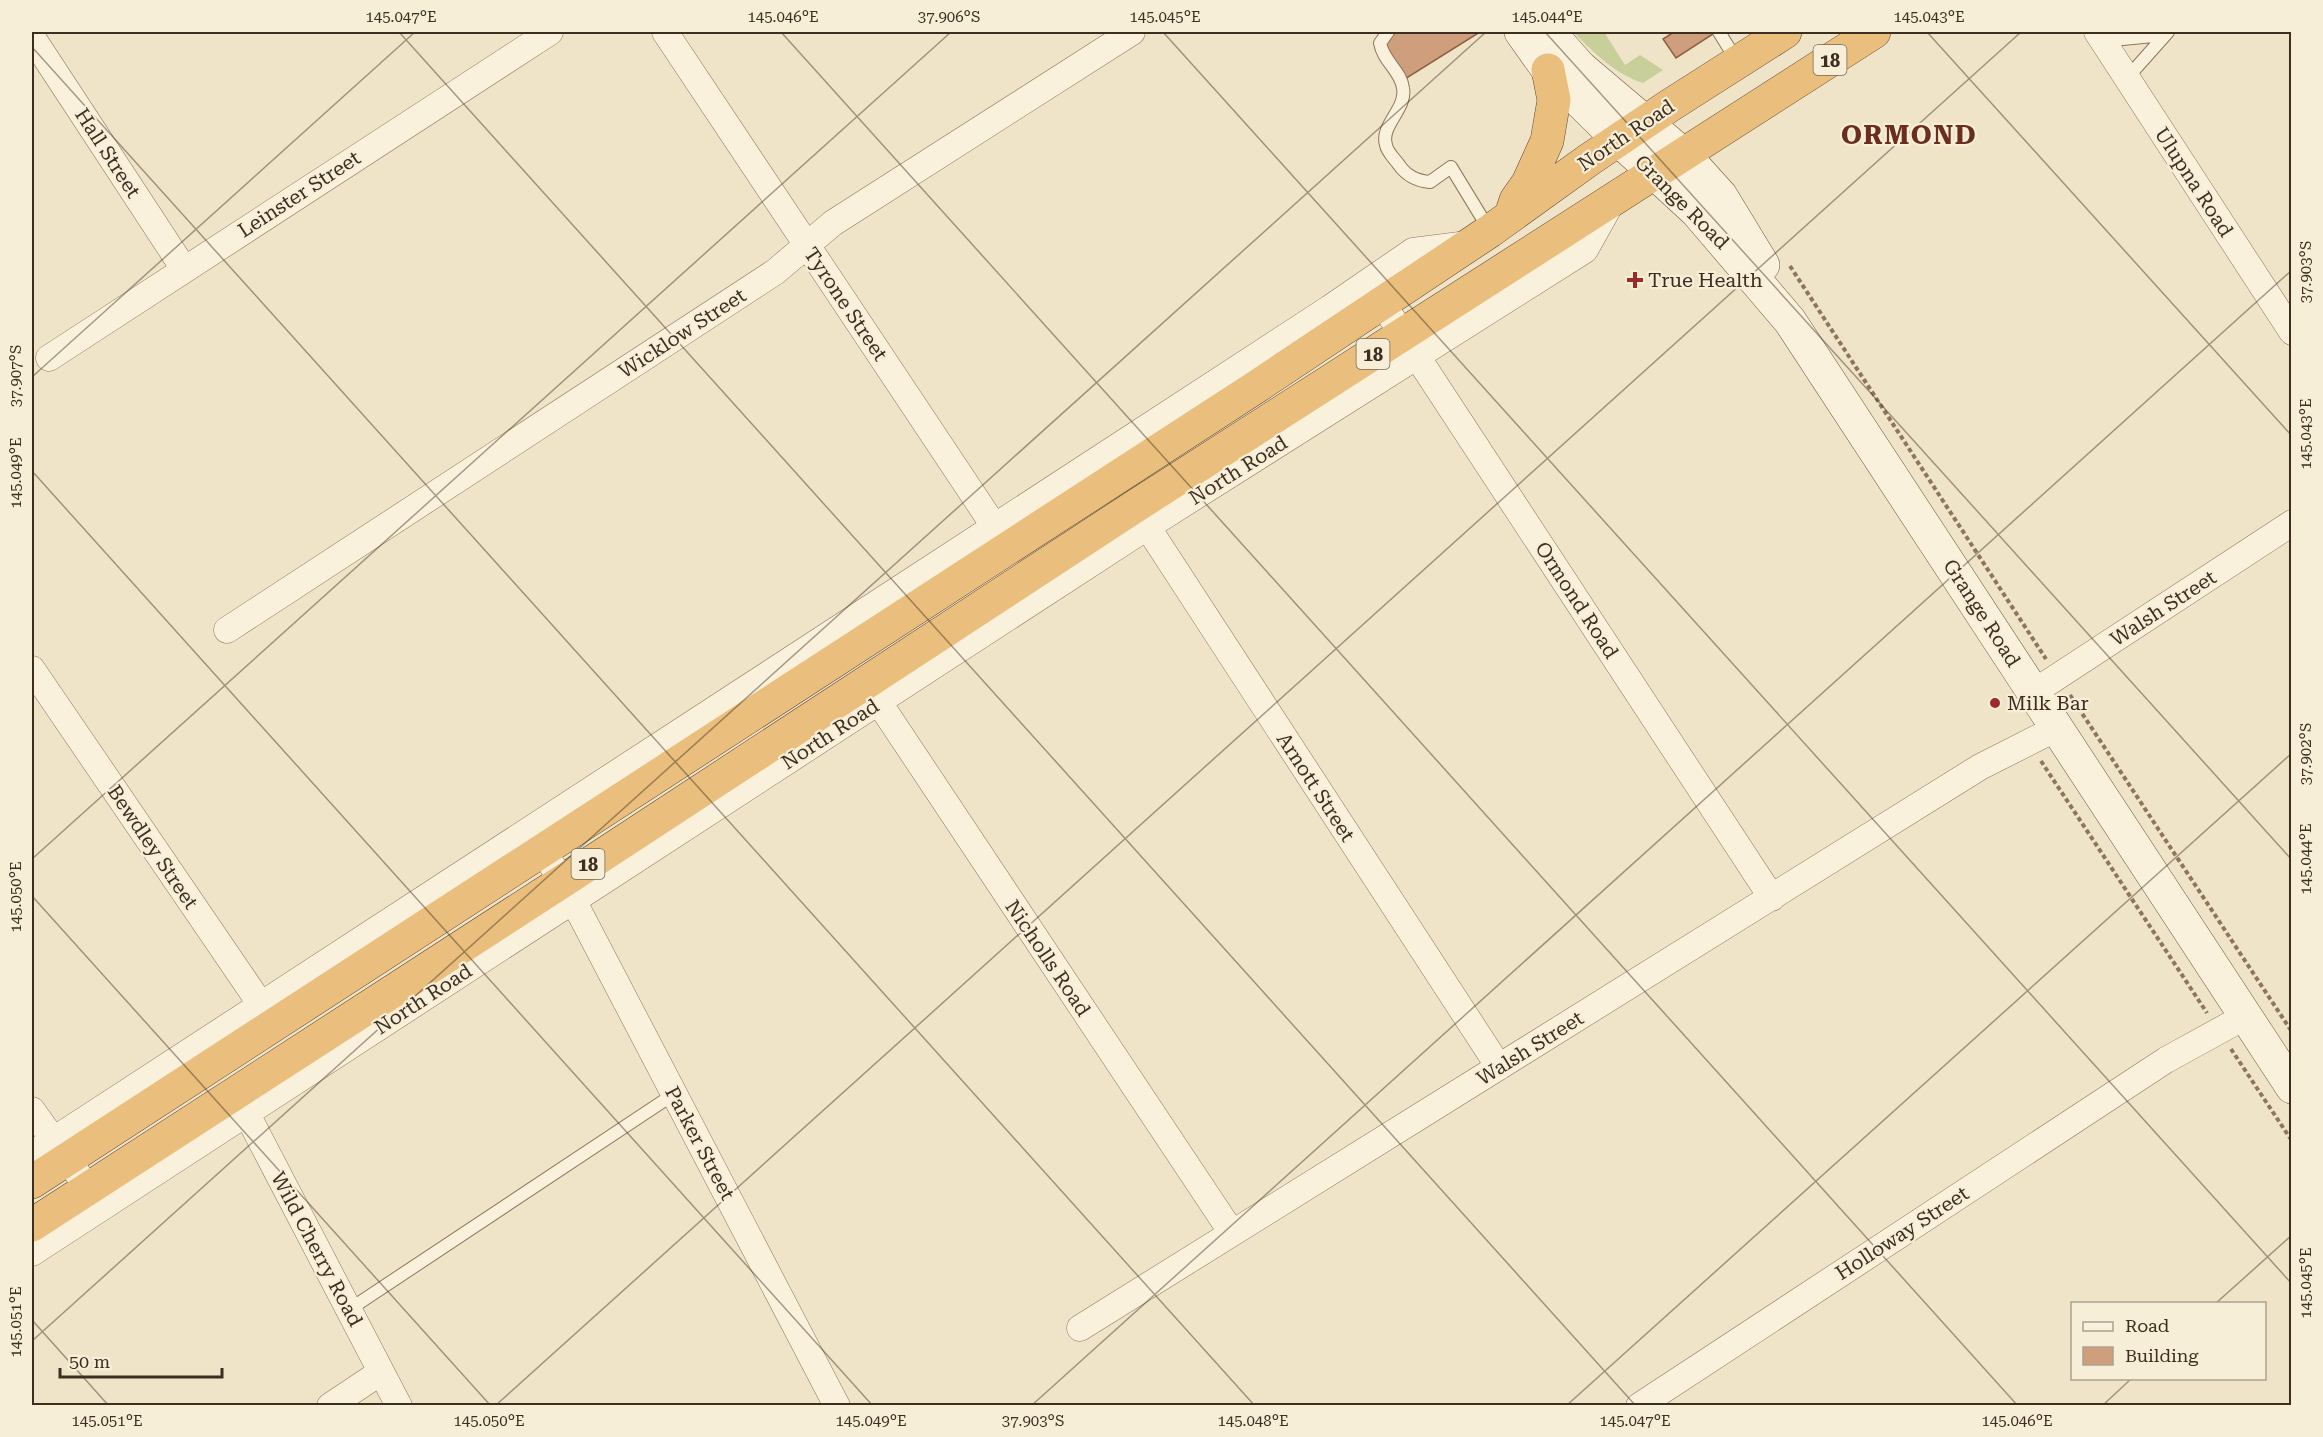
<svg xmlns="http://www.w3.org/2000/svg" width="2323" height="1437" font-family="'Roboto Serif',serif">
  <style>
    .green { fill: #c9cf9b }
    .building { fill: #cf9f7d; stroke: #8d5f41; stroke-width: 1.5 }
    .lines { fill: none; stroke-linecap: round; stroke-linejoin: round }
    .service-casing { stroke: #8d765c; stroke-width: 14 }
    .minor-casing { stroke: #8d765c; stroke-width: 27 }
    .secondary-casing { stroke: #6f573f; stroke-width: 34 }
    .trunk-casing { stroke: #5b4430; stroke-width: 34 }
    .path { stroke: #8d765c; stroke-width: 4; stroke-dasharray: 4.5 3; stroke-linecap: butt }
    .service { stroke: #faf1dc; stroke-width: 12 }
    .minor { stroke: #faf1dc; stroke-width: 26 }
    .secondary { stroke: #faf1dc; stroke-width: 33 }
    .trunk { stroke: #eabe7c; stroke-width: 33 }
    .ticks { fill: none; stroke: #3d2e20; stroke-width: 1.5; stroke-opacity: 0.45 }
    .poi-dot { fill: #9e2a2b; stroke: #f7eed8; stroke-width: 2 }
    .labels { text-anchor: middle; dominant-baseline: central; stroke-width: 4.5; stroke-linejoin: round; paint-order: stroke }
    .shield { fill: #f7eed8; stroke: #756857; stroke-width: 1.5 }
    .shield-label { font-size: 18px; font-weight: bold; fill: #3d2e20 }
    .street-label { font-size: 20px; fill: #3d2e20; stroke: #f7eed8 }
    .poi-label { font-size: 20px; fill: #3d2e20; stroke: #f7eed8; text-anchor: start }
    .district-label { font-size: 26px; font-weight: bold; letter-spacing: 1.5px; fill: #6b2e1e; stroke: #f7eed8 }
    .neatline { fill: none; stroke: #3d2e20; stroke-width: 2 }
    .ticks-label { font-size: 15px; text-anchor: middle; fill: #3d2e20 }
  </style>
  <rect width="100%" height="100%" fill="#f0e4c8"/>
  <path class="green" d="M 1580,32 L 1604,32 L 1625,65 L 1640,55 L 1663,70 L 1643,83 C 1615,74 1596,54 1575,34 Z"/>
  <path class="building" d="M 1396,32 L 1480,32 L 1405,79 L 1384,45 Z
    M 1674,32 L 1712,32 L 1713,34 L 1676,58 L 1663,39 Z"/>
  <g class="lines">
    <g class="service-casing">
      <path id="service" d="M 1388,32 L 1380,43 C 1383,61 1401,71 1403,88 C 1407,109 1380,125 1386,145 C 1387,152 1395,159 1399,165 C 1407,176 1416,181 1430,182 L 1451,167 L 1490,231
        M 1719,32 L 1737,61
        M 2103,41 L 2163,35
        M 2127,78 L 2168,32
        M 350,1309 L 674,1094"/>
    </g>
    <g class="minor-casing">
      <path id="minor" d="M 665,32 L 1004,541
        M 2097,32 L 2292,332
        M 32,37 L 184,269
        M 1382,303 L 1772,898
        M 49,358 L 550,32
        M 1139,514 L 1499,1067
        M 227,630 L 775,272 L 833,223 L 1132,32
        M 32,669 L 270,1018
        M 870,689 L 1232,1233
        M 2034,692 L 2292,523
        M 543,850 L 574,902 L 837,1406
        M 238,1097 L 399,1406
        M 32,1110 L 88,1188
        M 32,1154 L 1330,308 L 1413,251 L 1468,244
        M 32,1253 L 1147,527 L 1585,250 L 1612,202
        M 1080,1328 L 1980,767 L 2057,728
        M 330,1406 L 381,1372
        M 1639,1406 L 2166,1060 L 2246,1016"/>
    </g>
    <g class="secondary-casing">
      <path id="secondary" d="M 1521,32 L 1548,70 L 1619,140 L 1697,212 L 1790,321 L 2292,1087
        M 1549,32 L 1580,67 L 1684,155 L 1721,196 L 1763,265"/>
    </g>
    <g class="trunk-casing">
      <path id="trunk" d="M 1513,209 L 1516,200 L 1528,183 L 1547,141 L 1554,100 L 1548,70
        M 32,1182 L 1256,387 L 1490,231 L 1590,159 L 1669,106 L 1785,32
        M 32,1225 L 563,881 L 1134,507 L 1874,32"/>
    </g>
    <path class="path" d="M 1790,266 L 2046,659
      M 2070,695 L 2292,1032
      M 2041,761 L 2207,1013
      M 2231,1049 L 2292,1141"/>
    <use href="#service" class="service"/>
    <use href="#minor" class="minor"/>
    <use href="#secondary" class="secondary"/>
    <use href="#trunk" class="trunk"/>
  </g>
  <path class="ticks" d="M 399,32 L 1636,1406M 781,32 L 2018,1406M 1163,32 L 2292,1284M 1545,32 L 2292,860M 1927,32 L 2292,436M 32,47 L 1255,1406M 32,377 L 415,32M 32,471 L 873,1406M 32,859 L 951,32M 32,896 L 491,1406M 2215,1304 L 2292,1235M 32,1320 L 109,1406M 32,1341 L 1486,32M 495,1406 L 2021,32M 1031,1406 L 2292,270M 1566,1406 L 2292,753M 2102,1406 L 2132,1378"/>
  <g class="poi-dot">
    <path d="M1632 271h6v6h6v6h-6v6h-6v-6h-6v-6h6z"/>
    <circle cx="1995" cy="703" r="6"/>
  </g>
  <g class="labels">
    <g class="shield">
      <rect x="1813.5" y="45" width="33" height="30" rx="4.5"/>
      <rect x="1356.5" y="339" width="33" height="30" rx="4.5"/>
      <rect x="571.5" y="849" width="33" height="30" rx="4.5"/>
    </g>
    <g class="shield-label">
      <text x="1830" y="60">18</text>
      <text x="1373" y="354">18</text>
      <text x="588" y="864">18</text>
    </g>
    <g class="street-label">
      <text transform="translate(1626 135) rotate(-34)">North Road</text>
      <text transform="translate(108 153) rotate(57)">Hall Street</text>
      <text transform="translate(2194 182) rotate(57)">Ulupna Road</text>
      <text transform="translate(299 194) rotate(-33)">Leinster Street</text>
      <text transform="translate(1682 202) rotate(45)">Grange Road</text>
      <text transform="translate(846 304) rotate(56)">Tyrone Street</text>
      <text transform="translate(682 333) rotate(-33)">Wicklow Street</text>
      <text transform="translate(1238 470) rotate(-32)">North Road</text>
      <text transform="translate(1577 600) rotate(57)">Ormond Road</text>
      <text transform="translate(2163 608) rotate(-33)">Walsh Street</text>
      <text transform="translate(1982 613) rotate(57)">Grange Road</text>
      <text transform="translate(830 734) rotate(-33)">North Road</text>
      <text transform="translate(1316 787) rotate(57)">Arnott Street</text>
      <text transform="translate(153 847) rotate(56)">Bewdley Street</text>
      <text transform="translate(1048 958) rotate(56)">Nicholls Road</text>
      <text transform="translate(423 999) rotate(-33)">North Road</text>
      <text transform="translate(1530 1048) rotate(-32)">Walsh Street</text>
      <text transform="translate(700 1143) rotate(62)">Parker Street</text>
      <text transform="translate(1902 1233) rotate(-33)">Holloway Street</text>
      <text transform="translate(317 1249) rotate(62)">Wild Cherry Road</text>
    </g>
    <g class="poi-label">
      <text x="1648" y="280">True Health</text>
      <text x="2007" y="703">Milk Bar</text>
    </g>
    <g class="district-label">
      <text x="1909" y="135">ORMOND</text>
    </g>
  </g>
  <rect width="2323" height="1437" fill="none" stroke="#f7eed8" stroke-width="66"/>
  <rect x="2071" y="1302" width="195" height="78" fill="#f7eed8" stroke="#ada18e" stroke-width="1.5"/>
  <rect x="2083" y="1322" width="30" height="9" fill="#faf1dc" stroke="#ada18e" stroke-width="1.5"/>
  <text x="2125" y="1332" font-size="18" fill="#3d2e20">Road</text>
  <rect x="2083" y="1347" width="30" height="18" fill="#cf9f7d" stroke="#ada18e" stroke-width="1.5"/>
  <text x="2125" y="1362" font-size="18" fill="#3d2e20">Building</text>
  <path d="M60 1368v9h162v-9" fill="none" stroke="#3d2e20" stroke-width="3"/>
  <text x="69" y="1368" font-size="18" fill="#3d2e20" stroke="#f7eed8" stroke-width="4.5" paint-order="stroke">50 m</text>
  <rect x="33" y="33" width="2257" height="1371" class="neatline"/>
  <g class="ticks-label">
    <text x="401" y="22">145.047°E</text>
    <text x="783" y="22">145.046°E</text>
    <text x="949" y="22">37.906°S</text>
    <text x="1165" y="22">145.045°E</text>
    <text x="1547" y="22">145.044°E</text>
    <text x="1929" y="22">145.043°E</text>
    <text transform="translate(2306 272) rotate(-90)" y="5">37.903°S</text>
    <text transform="translate(16 376) rotate(-90)" y="5">37.907°S</text>
    <text transform="translate(2306 434) rotate(-90)" y="5">145.043°E</text>
    <text transform="translate(16 473) rotate(-90)" y="5">145.049°E</text>
    <text transform="translate(2306 754) rotate(-90)" y="5">37.902°S</text>
    <text transform="translate(2306 859) rotate(-90)" y="5">145.044°E</text>
    <text transform="translate(16 897) rotate(-90)" y="5">145.050°E</text>
    <text transform="translate(2306 1283) rotate(-90)" y="5">145.045°E</text>
    <text transform="translate(16 1322) rotate(-90)" y="5">145.051°E</text>
    <text x="107" y="1426">145.051°E</text>
    <text x="489" y="1426">145.050°E</text>
    <text x="871" y="1426">145.049°E</text>
    <text x="1033" y="1426">37.903°S</text>
    <text x="1253" y="1426">145.048°E</text>
    <text x="1635" y="1426">145.047°E</text>
    <text x="2017" y="1426">145.046°E</text>
  </g>
</svg>
